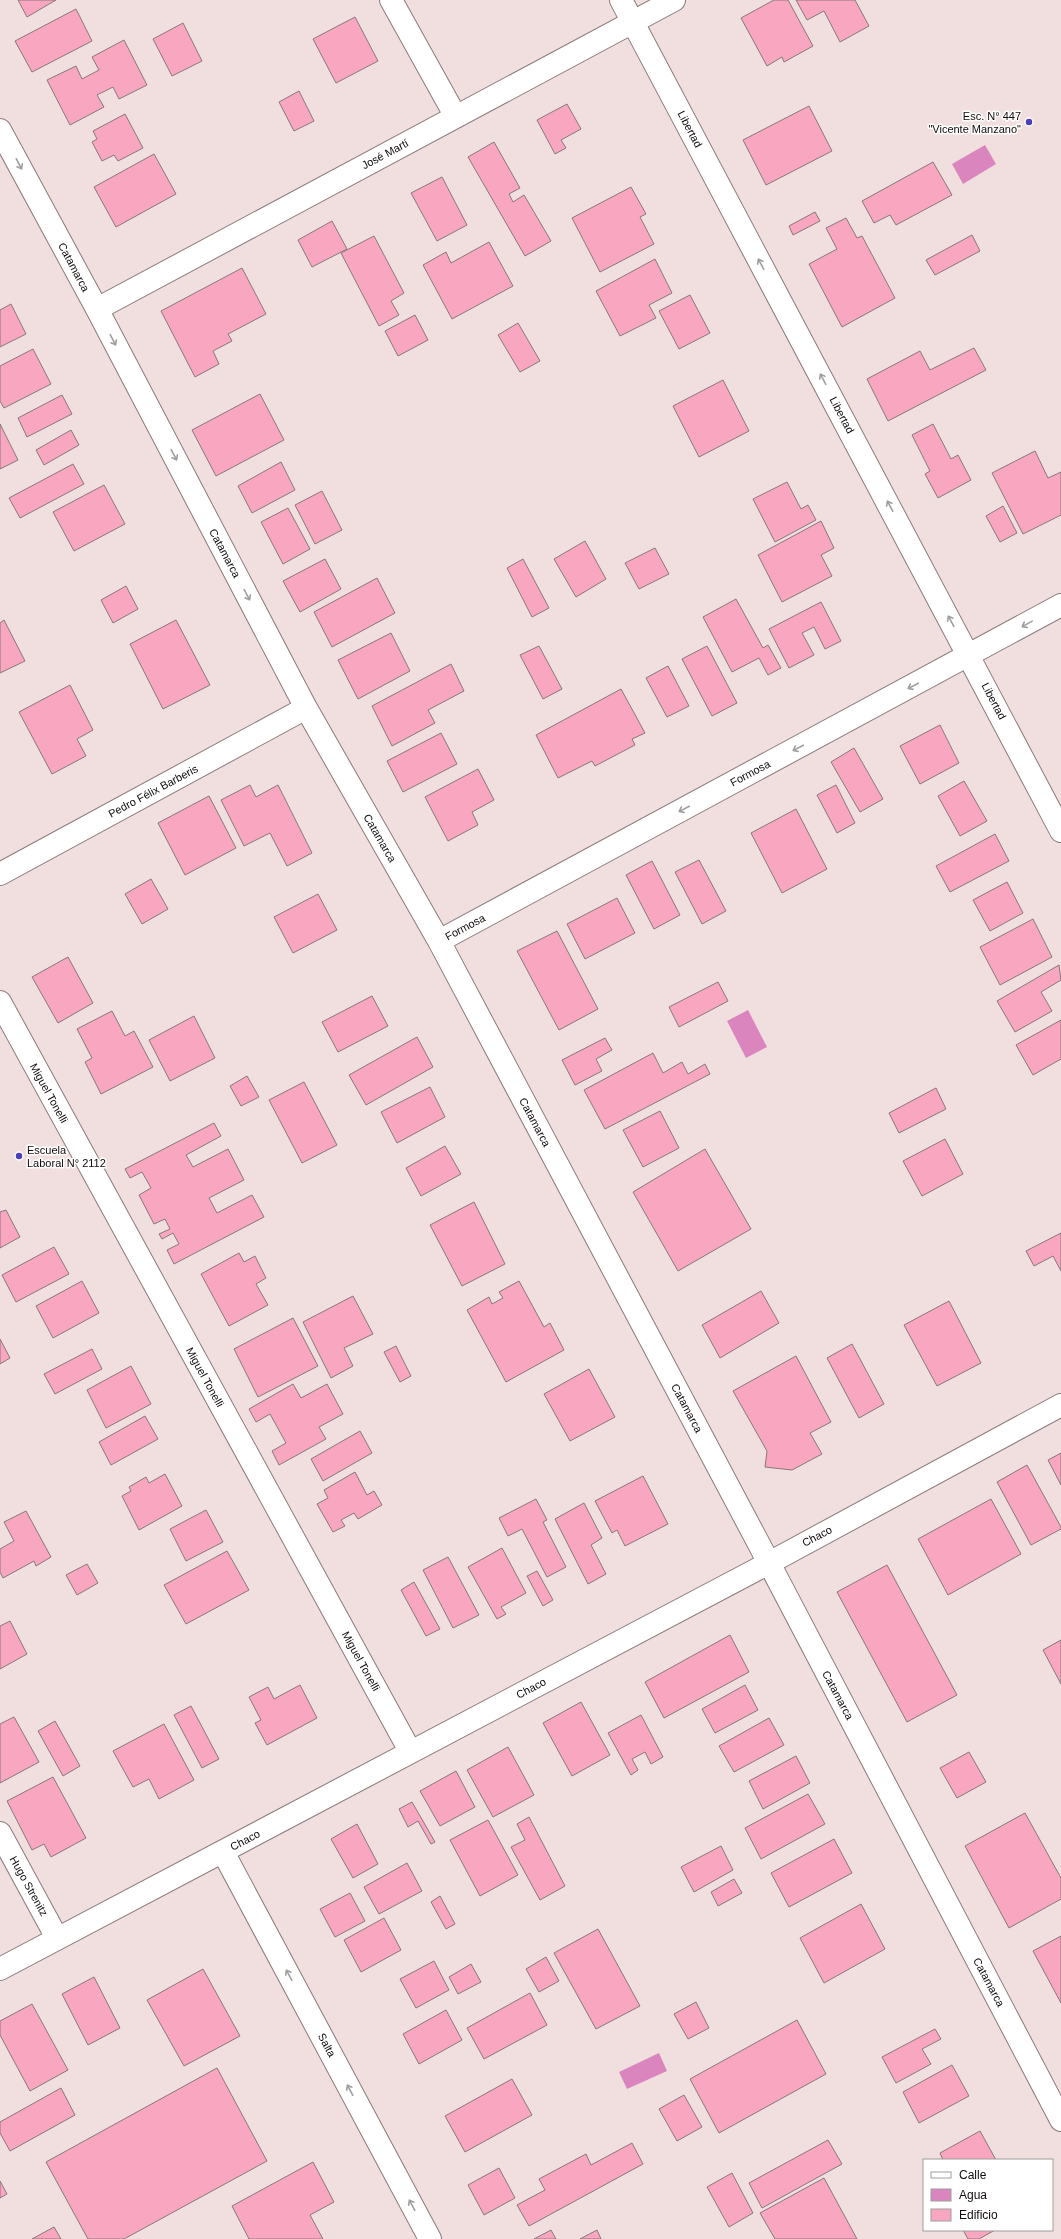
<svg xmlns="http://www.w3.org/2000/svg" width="1061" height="2239" font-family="Arial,sans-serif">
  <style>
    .water { fill: #db85bf }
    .building { fill: #f9a7c0; stroke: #87777c }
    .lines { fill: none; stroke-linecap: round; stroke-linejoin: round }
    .minor-casing { stroke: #8a7a7a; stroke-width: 24 }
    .major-casing { stroke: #8a7a7a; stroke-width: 24 }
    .minor { stroke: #fff; stroke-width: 22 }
    .major { stroke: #fff; stroke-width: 22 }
    .oneway { stroke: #a09d9d }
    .poi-dot { fill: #4c40b7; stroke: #fff; stroke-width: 1.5 }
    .labels { text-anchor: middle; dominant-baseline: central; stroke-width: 3; stroke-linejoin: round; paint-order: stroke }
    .poi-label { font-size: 11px; fill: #110b0b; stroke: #fff; text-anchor: end }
    .street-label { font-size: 11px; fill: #110b0b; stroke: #fff }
  </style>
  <rect width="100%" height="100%" fill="#f1dfdf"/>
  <path class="water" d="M 985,145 L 996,164 L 963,184 L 952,164 Z
    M 748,1010 L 767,1047 L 746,1058 L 727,1021 Z
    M 659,2053 L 667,2071 L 627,2089 L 619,2072 Z"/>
  <path class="building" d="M 18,0 L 56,0 L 27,17 Z
    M 774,0 L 788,0 L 813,46 L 784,62 L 782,57 L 767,66 L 741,18 Z
    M 796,0 L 855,0 L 869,26 L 840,42 L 824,11 L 807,20 Z
    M 76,9 L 92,41 L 32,72 L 15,41 Z
    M 355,17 L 378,61 L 336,83 L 313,39 Z
    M 183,23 L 202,61 L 172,76 L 153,39 Z
    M 124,40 L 147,85 L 119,99 L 113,87 L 97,95 L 104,107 L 70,125 L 47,80 L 76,66 L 82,79 L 99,70 L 92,57 Z
    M 299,91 L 314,121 L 294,131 L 279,102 Z
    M 567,104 L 581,129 L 561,140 L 566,148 L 555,154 L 537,120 Z
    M 809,106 L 832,151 L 766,185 L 743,140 Z
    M 125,114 L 143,148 L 118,161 L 114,155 L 102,161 L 92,142 L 97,139 L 93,131 Z
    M 494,142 L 520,188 L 509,194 L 513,202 L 524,195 L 551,241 L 525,256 L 468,157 Z
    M 154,154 L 176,194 L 116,227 L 94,187 Z
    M 933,162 L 952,195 L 896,225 L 890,215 L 874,223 L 862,201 Z
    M 442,177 L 467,225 L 437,241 L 411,193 Z
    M 631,187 L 646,214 L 640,217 L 654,244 L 600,272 L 572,218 Z
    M 815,212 L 820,221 L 793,235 L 789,226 Z
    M 846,218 L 857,238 L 862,236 L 895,298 L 842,327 L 809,264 L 837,249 L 826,228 Z
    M 332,221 L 347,249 L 312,267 L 298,240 Z
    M 972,235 L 980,251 L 935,275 L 926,260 Z
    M 374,236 L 404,293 L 391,301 L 399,315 L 379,326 L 341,253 Z
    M 489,242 L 513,286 L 452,319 L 423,265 L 446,252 L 451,263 Z
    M 655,259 L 672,293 L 649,305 L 656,318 L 620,336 L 596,291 Z
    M 242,268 L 266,314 L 228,334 L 232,341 L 213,351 L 219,364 L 195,377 L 161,311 Z
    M 690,295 L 710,333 L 679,349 L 659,311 Z
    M 11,304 L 26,334 L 0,347 L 0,310 Z
    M 415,315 L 428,340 L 398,356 L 385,331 Z
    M 518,323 L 540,361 L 520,372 L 498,335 Z
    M 974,348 L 986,370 L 888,421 L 867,379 L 920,351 L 930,370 Z
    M 33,349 L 51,384 L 4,408 L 0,401 L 0,366 Z
    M 723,380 L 749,431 L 699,457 L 673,406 Z
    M 260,394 L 284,440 L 216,476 L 192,430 Z
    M 62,395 L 72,414 L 27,437 L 18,418 Z
    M 0,424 L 18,460 L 0,469 Z
    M 933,424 L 951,459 L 958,455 L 971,480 L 938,498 L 925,474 L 930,471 L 912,435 Z
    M 71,430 L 79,445 L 44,465 L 36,450 Z
    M 1035,451 L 1048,478 L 1061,472 L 1061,515 L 1023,534 L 992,473 Z
    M 281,462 L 295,490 L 252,513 L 238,486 Z
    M 73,464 L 84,484 L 20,518 L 9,498 Z
    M 787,482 L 801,509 L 808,505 L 816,520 L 775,542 L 753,499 Z
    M 104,485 L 125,524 L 74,551 L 53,512 Z
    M 322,491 L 342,530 L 315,544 L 295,505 Z
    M 1003,506 L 1017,533 L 1000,542 L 986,516 Z
    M 288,508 L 310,549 L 283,564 L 261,522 Z
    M 821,521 L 834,548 L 821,555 L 832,576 L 782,602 L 758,555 Z
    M 585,541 L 606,579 L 576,597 L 554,559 Z
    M 655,548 L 669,574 L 639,589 L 625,563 Z
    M 325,559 L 341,589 L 300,612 L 283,581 Z
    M 523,559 L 549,608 L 532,617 L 507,568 Z
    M 377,578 L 395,613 L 332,647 L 314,612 Z
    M 126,586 L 138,609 L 113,623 L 101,600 Z
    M 736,599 L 763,648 L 768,645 L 781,668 L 768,675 L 759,658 L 732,672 L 703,617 Z
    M 821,602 L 841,641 L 825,649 L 814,627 L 802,633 L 814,655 L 789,668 L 769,629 Z
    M 4,620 L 25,661 L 0,673 L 0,623 Z
    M 176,620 L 210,685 L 163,709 L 130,644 Z
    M 391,633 L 410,671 L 358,699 L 338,660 Z
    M 539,646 L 562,689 L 543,699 L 520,655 Z
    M 707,646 L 737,703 L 712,716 L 682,659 Z
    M 451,664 L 464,691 L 428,710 L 435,723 L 392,746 L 372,706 Z
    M 668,666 L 689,706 L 667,717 L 646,678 Z
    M 70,685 L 93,730 L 77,739 L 86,756 L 52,774 L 19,712 Z
    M 621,689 L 645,733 L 632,739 L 635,745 L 595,766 L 592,761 L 558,778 L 536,735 Z
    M 940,725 L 959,763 L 920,784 L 900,746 Z
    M 441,733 L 457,764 L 403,792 L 387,761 Z
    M 854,748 L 883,799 L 860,812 L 831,762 Z
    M 478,769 L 494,800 L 472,812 L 478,825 L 448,841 L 425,797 Z
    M 964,781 L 987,821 L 960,836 L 938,796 Z
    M 250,785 L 256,797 L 278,785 L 312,853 L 287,866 L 270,833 L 244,846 L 221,800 Z
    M 836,785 L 855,823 L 837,833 L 817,795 Z
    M 209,796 L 236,848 L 185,875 L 158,823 Z
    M 796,809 L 827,869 L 782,893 L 751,833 Z
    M 995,834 L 1009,861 L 950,892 L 936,866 Z
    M 699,860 L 726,911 L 702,924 L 675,872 Z
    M 652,861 L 680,915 L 654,929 L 626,875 Z
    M 151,879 L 168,909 L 142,924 L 125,894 Z
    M 1007,882 L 1023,913 L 990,931 L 973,900 Z
    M 318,894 L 337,930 L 293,953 L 274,917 Z
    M 617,898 L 635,933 L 585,959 L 567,924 Z
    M 1033,919 L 1052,957 L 1000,985 L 980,947 Z
    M 557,931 L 598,1009 L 559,1030 L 517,951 Z
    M 68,957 L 93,1003 L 58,1023 L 32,977 Z
    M 1059,965 L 1061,980 L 1041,992 L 1052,1011 L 1015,1032 L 997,1001 Z
    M 718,982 L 728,1001 L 679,1027 L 669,1007 Z
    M 372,996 L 388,1026 L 338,1052 L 322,1022 Z
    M 112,1011 L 125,1036 L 134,1031 L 153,1067 L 101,1094 L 85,1062 L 92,1058 L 77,1029 Z
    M 194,1016 L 215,1058 L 170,1081 L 149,1040 Z
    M 1061,1020 L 1061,1059 L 1033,1075 L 1016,1045 Z
    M 417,1037 L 433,1067 L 366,1105 L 349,1075 Z
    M 605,1038 L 612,1050 L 596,1059 L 602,1071 L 575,1085 L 562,1060 Z
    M 653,1053 L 663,1073 L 682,1062 L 688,1074 L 705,1064 L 710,1074 L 605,1129 L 584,1090 Z
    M 247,1076 L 259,1097 L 241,1106 L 230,1086 Z
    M 304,1082 L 337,1145 L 302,1163 L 269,1100 Z
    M 430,1087 L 445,1117 L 397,1143 L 381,1112 Z
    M 936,1088 L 946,1109 L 899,1133 L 889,1113 Z
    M 660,1111 L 679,1148 L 643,1167 L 623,1130 Z
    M 214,1123 L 221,1136 L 186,1155 L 193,1167 L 228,1149 L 244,1180 L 209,1198 L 217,1213 L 252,1195 L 264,1217 L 174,1264 L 167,1250 L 179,1244 L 173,1233 L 162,1239 L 159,1234 L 170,1229 L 165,1219 L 154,1224 L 139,1195 L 151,1188 L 142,1172 L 130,1178 L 125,1169 Z
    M 945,1139 L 963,1174 L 922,1196 L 903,1161 Z
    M 445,1146 L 461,1174 L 421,1196 L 406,1168 Z
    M 705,1149 L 751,1229 L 678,1271 L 633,1192 Z
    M 474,1202 L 505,1264 L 462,1286 L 430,1225 Z
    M 6,1210 L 20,1237 L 0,1248 L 0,1212 Z
    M 1061,1233 L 1061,1271 L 1053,1256 L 1034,1266 L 1026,1251 Z
    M 54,1247 L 69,1274 L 16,1302 L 2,1275 Z
    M 239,1253 L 244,1262 L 255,1256 L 266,1278 L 256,1284 L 268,1305 L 229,1326 L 201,1274 Z
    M 82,1281 L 99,1313 L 53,1338 L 36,1306 Z
    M 519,1281 L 544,1327 L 550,1323 L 564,1350 L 506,1382 L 467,1310 L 489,1297 L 492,1304 L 503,1298 L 499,1292 Z
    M 761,1291 L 779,1323 L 720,1358 L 702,1325 Z
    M 353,1296 L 373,1334 L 344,1348 L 353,1366 L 331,1378 L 303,1322 Z
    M 949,1301 L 981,1363 L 937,1386 L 904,1325 Z
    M 293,1318 L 318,1366 L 258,1397 L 234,1349 Z
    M 0,1339 L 10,1358 L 0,1364 Z
    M 852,1344 L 884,1404 L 859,1418 L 827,1358 Z
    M 396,1346 L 411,1376 L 400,1382 L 384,1352 Z
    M 92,1349 L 102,1369 L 55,1394 L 44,1374 Z
    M 796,1356 L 831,1422 L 810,1433 L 822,1454 L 792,1470 L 765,1467 L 767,1451 L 733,1391 Z
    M 131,1366 L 151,1404 L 106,1428 L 87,1390 Z
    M 589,1369 L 615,1417 L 570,1441 L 544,1394 Z
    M 293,1384 L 301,1398 L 327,1384 L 343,1414 L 319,1427 L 326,1439 L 279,1465 L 272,1451 L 286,1443 L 270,1414 L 256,1422 L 249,1409 Z
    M 145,1416 L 158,1439 L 111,1465 L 99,1442 Z
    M 360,1431 L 372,1453 L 323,1481 L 311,1459 Z
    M 1061,1453 L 1061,1485 L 1048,1460 Z
    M 1027,1465 L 1061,1527 L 1061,1529 L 1031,1545 L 997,1482 Z
    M 355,1472 L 367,1495 L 374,1491 L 382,1505 L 358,1519 L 354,1513 L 341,1520 L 345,1526 L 333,1532 L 317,1504 L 328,1498 L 324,1490 Z
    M 165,1474 L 182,1506 L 139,1530 L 122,1496 L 131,1491 L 129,1487 L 146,1477 L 149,1483 Z
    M 643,1476 L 668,1524 L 625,1546 L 617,1530 L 612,1533 L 595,1501 Z
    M 536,1499 L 547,1520 L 543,1522 L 566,1567 L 547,1577 L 522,1529 L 508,1536 L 499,1518 Z
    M 991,1499 L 1021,1554 L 948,1595 L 918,1539 Z
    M 584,1503 L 602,1538 L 591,1545 L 606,1574 L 588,1584 L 555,1519 Z
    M 206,1510 L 223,1542 L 186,1561 L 170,1529 Z
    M 26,1511 L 51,1557 L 36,1566 L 34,1561 L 3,1578 L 0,1572 L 0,1549 L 14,1541 L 4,1522 Z
    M 502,1548 L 526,1593 L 501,1607 L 506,1614 L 497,1619 L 468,1567 Z
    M 227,1551 L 249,1590 L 186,1624 L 164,1585 Z
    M 448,1557 L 479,1615 L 453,1628 L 423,1570 Z
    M 87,1564 L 98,1583 L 77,1595 L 66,1575 Z
    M 887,1565 L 957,1695 L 907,1722 L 837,1592 Z
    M 537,1571 L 553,1600 L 543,1606 L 527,1576 Z
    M 414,1582 L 440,1629 L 426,1636 L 401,1590 Z
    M 10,1621 L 27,1654 L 0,1669 L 0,1626 Z
    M 730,1635 L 749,1672 L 664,1718 L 645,1682 Z
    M 1061,1640 L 1061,1684 L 1043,1650 Z
    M 300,1685 L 317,1718 L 267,1745 L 255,1723 L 261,1720 L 249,1697 L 268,1687 L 274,1699 Z
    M 745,1685 L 758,1710 L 715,1733 L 702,1709 Z
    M 581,1702 L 610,1755 L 572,1776 L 543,1723 Z
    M 191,1706 L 219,1759 L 202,1768 L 174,1715 Z
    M 641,1715 L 663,1757 L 651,1764 L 645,1752 L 632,1759 L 638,1770 L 631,1775 L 608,1733 Z
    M 14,1717 L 39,1762 L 0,1783 L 0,1724 Z
    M 769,1718 L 784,1745 L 734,1772 L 719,1746 Z
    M 55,1721 L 80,1766 L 63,1776 L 38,1731 Z
    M 164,1724 L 194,1780 L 159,1799 L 149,1779 L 133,1787 L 113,1751 Z
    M 508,1747 L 534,1795 L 493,1817 L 467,1770 Z
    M 969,1752 L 986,1782 L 957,1798 L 940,1768 Z
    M 796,1756 L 810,1783 L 763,1809 L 749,1781 Z
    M 456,1771 L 475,1807 L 440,1826 L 420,1791 Z
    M 53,1777 L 86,1838 L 51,1857 L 44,1844 L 32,1850 L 7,1801 Z
    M 808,1794 L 825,1824 L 761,1859 L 745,1828 Z
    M 412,1802 L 435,1842 L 431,1844 L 418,1821 L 408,1827 L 399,1809 Z
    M 1025,1813 L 1061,1878 L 1061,1899 L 1009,1928 L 965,1846 Z
    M 529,1817 L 565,1886 L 540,1900 L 511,1847 L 525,1840 L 517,1824 Z
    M 488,1820 L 518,1875 L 480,1896 L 450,1840 Z
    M 357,1824 L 378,1864 L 353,1878 L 331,1839 Z
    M 834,1839 L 852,1873 L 789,1907 L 771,1873 Z
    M 721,1846 L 733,1870 L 694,1892 L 681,1867 Z
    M 407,1863 L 422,1891 L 379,1914 L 364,1887 Z
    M 734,1879 L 742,1893 L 718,1906 L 711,1892 Z
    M 350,1893 L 365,1921 L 335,1937 L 320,1909 Z
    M 440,1896 L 455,1924 L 446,1929 L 431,1902 Z
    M 861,1904 L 885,1949 L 824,1983 L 800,1938 Z
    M 384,1918 L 401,1950 L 361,1972 L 344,1940 Z
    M 598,1929 L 640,2006 L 596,2029 L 554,1953 Z
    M 1061,1936 L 1061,2003 L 1033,1951 Z
    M 546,1957 L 559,1981 L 539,1992 L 526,1969 Z
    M 434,1961 L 449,1990 L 416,2008 L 400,1979 Z
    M 471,1964 L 481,1982 L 458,1994 L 449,1977 Z
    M 203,1969 L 240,2036 L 184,2066 L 147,2000 Z
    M 94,1977 L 120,2028 L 88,2045 L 62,1994 Z
    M 530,1993 L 547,2025 L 484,2059 L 467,2028 Z
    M 696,2002 L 709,2028 L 688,2039 L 674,2014 Z
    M 32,2004 L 68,2070 L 30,2091 L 0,2035 L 0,2021 Z
    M 446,2010 L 462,2040 L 419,2064 L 403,2034 Z
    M 797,2020 L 826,2074 L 719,2133 L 690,2079 Z
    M 935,2029 L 941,2039 L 922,2049 L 931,2064 L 896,2083 L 882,2057 Z
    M 952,2065 L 969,2096 L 919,2123 L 903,2092 Z
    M 217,2068 L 267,2161 L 124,2239 L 88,2239 L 46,2162 Z
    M 512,2079 L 532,2115 L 465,2152 L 445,2116 Z
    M 61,2088 L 75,2115 L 10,2151 L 0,2133 L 0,2122 Z
    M 684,2095 L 702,2127 L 677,2141 L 659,2109 Z
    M 980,2131 L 996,2160 L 943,2160 L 940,2153 Z
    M 828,2140 L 842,2164 L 762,2208 L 749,2183 Z
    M 632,2143 L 643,2164 L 529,2226 L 517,2205 L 545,2190 L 539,2179 L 586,2154 L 591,2165 Z
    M 313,2162 L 334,2202 L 310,2215 L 323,2239 L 249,2239 L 232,2206 Z
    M 499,2168 L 515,2198 L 484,2215 L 468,2185 Z
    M 732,2173 L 753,2213 L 729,2227 L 707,2187 Z
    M 824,2178 L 857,2239 L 775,2239 L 760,2213 Z
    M 0,2181 L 7,2194 L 0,2198 Z
    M 54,2227 L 61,2239 L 32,2239 Z
    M 551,2230 L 556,2239 L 534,2239 Z
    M 597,2230 L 601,2239 L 580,2239 Z
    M 963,2230 L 995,2230 L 979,2239 L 968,2239 Z"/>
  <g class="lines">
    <g class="minor-casing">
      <path id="minor" d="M 391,0 L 456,117
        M 621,0 L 1061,831
        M 0,130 L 97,309 L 306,708 L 439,941 L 769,1563 L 1061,2120
        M 97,309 L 674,0
        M 0,874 L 306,708
        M 439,941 L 1061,605
        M 0,1002 L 410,1751
        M 0,1833 L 57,1938
        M 223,1852 L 430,2239"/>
    </g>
    <g class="major-casing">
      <path id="major" d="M 0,1969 L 769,1563 L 1061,1405"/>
    </g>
    <use href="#minor" class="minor"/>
    <use href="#major" class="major"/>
  </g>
  <defs><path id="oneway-shaft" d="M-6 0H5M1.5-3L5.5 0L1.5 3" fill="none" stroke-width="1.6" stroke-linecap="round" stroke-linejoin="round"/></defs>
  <g class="oneway">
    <use href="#oneway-shaft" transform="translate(19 164) rotate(62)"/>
    <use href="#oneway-shaft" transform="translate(761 264) rotate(-118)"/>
    <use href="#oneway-shaft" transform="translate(113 340) rotate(62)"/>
    <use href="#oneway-shaft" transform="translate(823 379) rotate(-118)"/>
    <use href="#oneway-shaft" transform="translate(174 455) rotate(62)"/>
    <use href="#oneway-shaft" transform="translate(890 506) rotate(-118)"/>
    <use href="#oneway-shaft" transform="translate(247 595) rotate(62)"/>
    <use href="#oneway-shaft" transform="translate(951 621) rotate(-118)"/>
    <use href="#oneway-shaft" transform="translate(1027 624) rotate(151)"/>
    <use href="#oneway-shaft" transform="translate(913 686) rotate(152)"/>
    <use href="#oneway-shaft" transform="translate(798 748) rotate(152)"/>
    <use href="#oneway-shaft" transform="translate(684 809) rotate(152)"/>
    <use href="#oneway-shaft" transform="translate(289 1975) rotate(-118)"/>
    <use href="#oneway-shaft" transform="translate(350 2090) rotate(-118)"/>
    <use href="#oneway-shaft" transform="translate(412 2205) rotate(-118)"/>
  </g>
  <g class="poi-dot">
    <circle cx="1029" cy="122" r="4"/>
    <circle cx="19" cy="1156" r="4"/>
  </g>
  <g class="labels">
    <g class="poi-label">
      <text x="1021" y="116">Esc. N° 447<tspan x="1021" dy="13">"Vicente Manzano"</tspan></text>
      <text x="27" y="1150" text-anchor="start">Escuela<tspan x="27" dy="13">Laboral N° 2112</tspan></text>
    </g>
    <g class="street-label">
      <text transform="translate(690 129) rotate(62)">Libertad</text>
      <text transform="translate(385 154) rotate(-28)">José Martí</text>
      <text transform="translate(74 267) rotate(62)">Catamarca</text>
      <text transform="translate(842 415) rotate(62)">Libertad</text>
      <text transform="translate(225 553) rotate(62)">Catamarca</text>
      <text transform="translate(994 701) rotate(62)">Libertad</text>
      <text transform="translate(750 773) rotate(-28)">Formosa</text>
      <text transform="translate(153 791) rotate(-28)">Pedro Félix Barberis</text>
      <text transform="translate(380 838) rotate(60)">Catamarca</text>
      <text transform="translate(465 927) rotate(-28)">Formosa</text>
      <text transform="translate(49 1093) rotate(61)">Miguel Tonelli</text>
      <text transform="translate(535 1122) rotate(62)">Catamarca</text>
      <text transform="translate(205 1377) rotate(61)">Miguel Tonelli</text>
      <text transform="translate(687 1408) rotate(62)">Catamarca</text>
      <text transform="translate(817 1536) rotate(-28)">Chaco</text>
      <text transform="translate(361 1661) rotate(61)">Miguel Tonelli</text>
      <text transform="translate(531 1688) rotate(-28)">Chaco</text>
      <text transform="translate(838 1695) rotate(62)">Catamarca</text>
      <text transform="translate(245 1840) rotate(-28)">Chaco</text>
      <text transform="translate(29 1886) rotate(61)">Hugo Strenitz</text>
      <text transform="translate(989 1982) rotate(62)">Catamarca</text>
      <text transform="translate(327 2045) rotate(62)">Salta</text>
    </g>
  </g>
  <rect x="923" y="2159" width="130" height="72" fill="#ffffff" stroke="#a09d9d"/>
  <rect x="931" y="2172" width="20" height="6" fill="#ffffff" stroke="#a09d9d"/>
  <text x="959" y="2179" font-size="12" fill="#110b0b">Calle</text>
  <rect x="931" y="2189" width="20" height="12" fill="#db85bf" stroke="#a09d9d"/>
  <text x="959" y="2199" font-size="12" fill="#110b0b">Agua</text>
  <rect x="931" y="2209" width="20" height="12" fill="#f9a7c0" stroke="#a09d9d"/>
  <text x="959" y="2219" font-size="12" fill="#110b0b">Edificio</text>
</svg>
